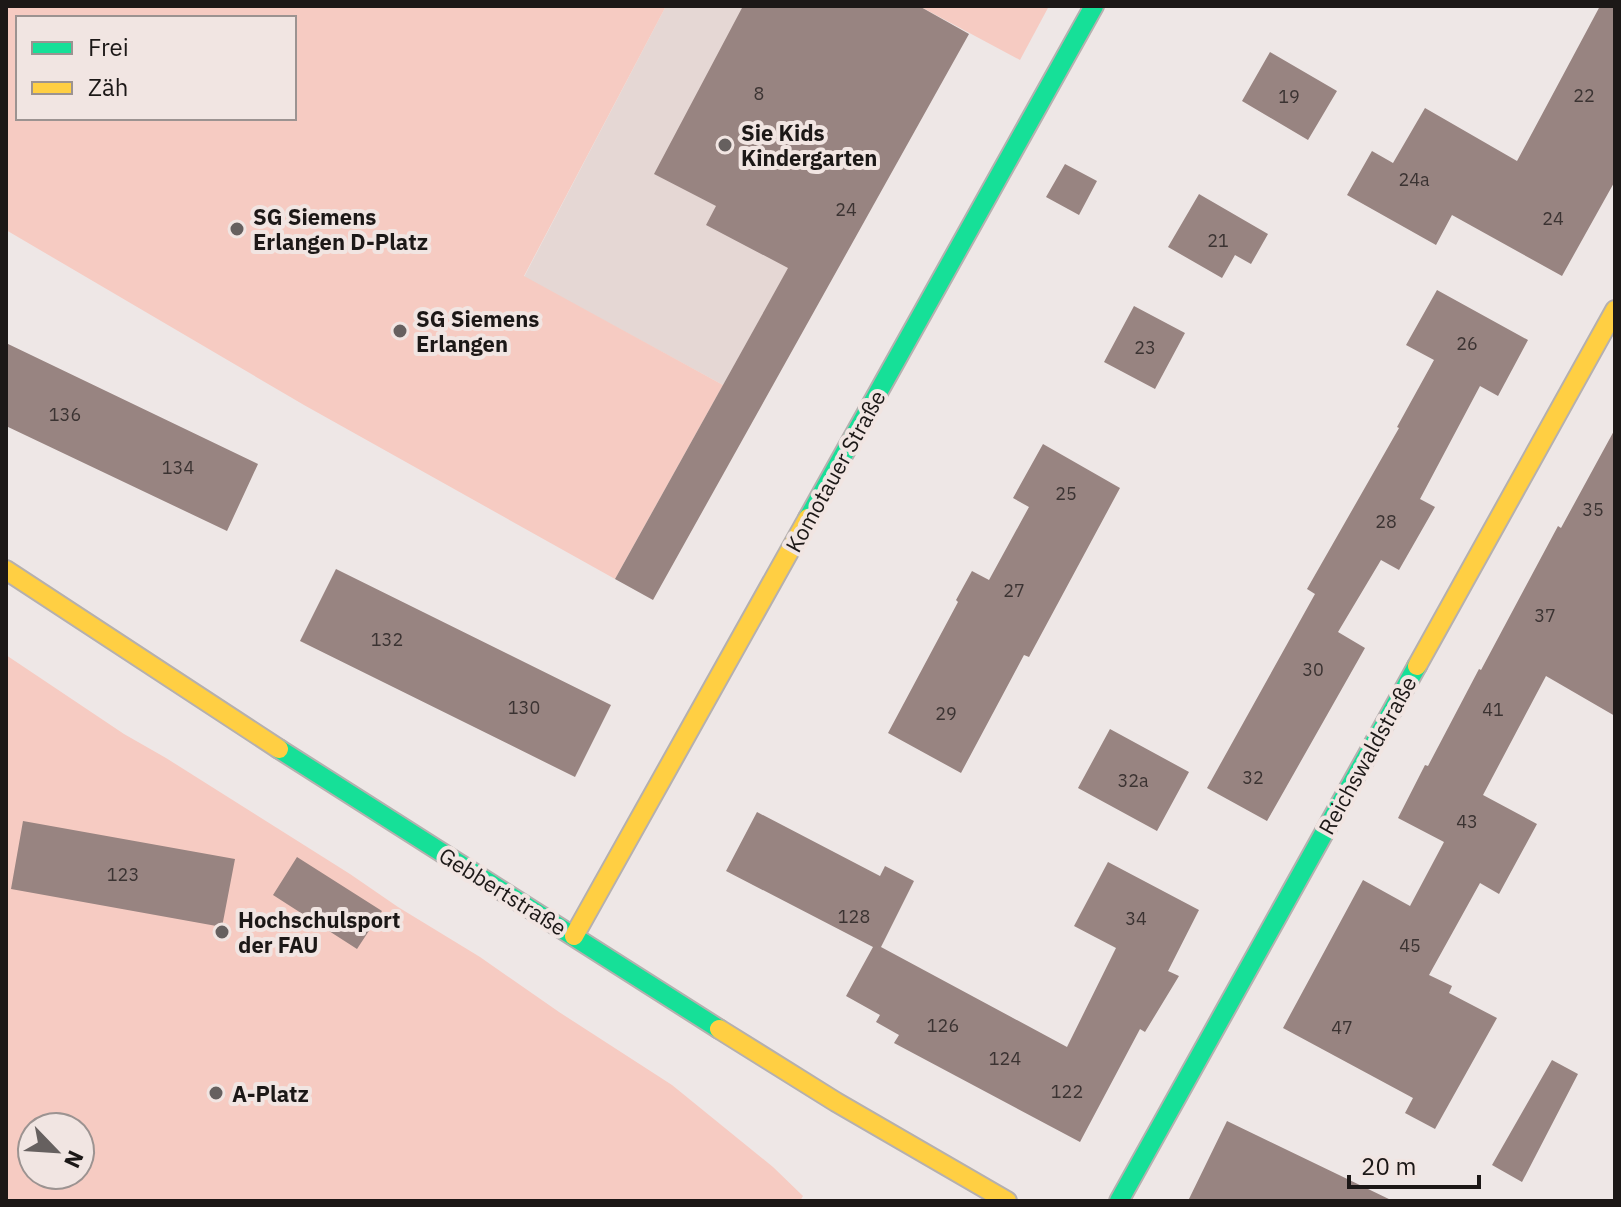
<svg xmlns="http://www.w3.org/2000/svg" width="1621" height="1207" font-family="'IBM Plex Sans',sans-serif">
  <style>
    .built { fill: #e5d7d4 }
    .green { fill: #f6cbc2; fill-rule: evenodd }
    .building { fill: #988481 }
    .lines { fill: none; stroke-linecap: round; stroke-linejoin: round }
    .fast-casing { stroke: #b5b0af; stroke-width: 22 }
    .slow-casing { stroke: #b5b0af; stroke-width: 22 }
    .fast { stroke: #16e098; stroke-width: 18 }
    .slow { stroke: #ffcf43; stroke-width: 18 }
    .poi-dot { fill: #66605f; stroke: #f1e5e2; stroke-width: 3 }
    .labels { text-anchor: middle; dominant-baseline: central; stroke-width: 8; stroke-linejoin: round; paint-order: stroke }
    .number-label { font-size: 18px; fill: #3b3332 }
    .poi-label { font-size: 22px; font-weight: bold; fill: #1c1817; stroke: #f1e5e2; text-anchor: start }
    .street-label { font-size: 22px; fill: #1c1817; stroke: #f1e5e2 }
  </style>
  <rect width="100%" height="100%" fill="#eee7e6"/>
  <path class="built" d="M 666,6 L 919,6 L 931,13 L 723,385 L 524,277 Z"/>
  <path class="green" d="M 6,6 L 666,6 L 524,276 L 723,385 L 615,579 L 304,405 L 6,230 ZM 18,18 L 294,18 L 294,118 L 18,118 Z
    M 919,6 L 1049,6 L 1020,60 Z
    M 6,655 L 124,734 L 166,758 L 350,874 L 398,907 L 480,957 L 559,1012 L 672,1085 L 773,1167 L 803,1196 L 800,1201 L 6,1201 ZM 32,1127 L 80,1127 L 80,1175 L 32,1175 Z"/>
  <path class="building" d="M 743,6 L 919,6 L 969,34 L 653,600 L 615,579 L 788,268 L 706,225 L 716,206 L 654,174 Z
    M 1600,6 L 1615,6 L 1615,181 L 1562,276 L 1452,215 L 1436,245 L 1347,195 L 1372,151 L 1393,163 L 1425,108 L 1517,161 Z
    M 1270,52 L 1337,91 L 1308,140 L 1242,101 Z
    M 1065,164 L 1097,181 L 1079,215 L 1046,197 Z
    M 1199,194 L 1268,234 L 1251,264 L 1235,255 L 1222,278 L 1168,247 Z
    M 1437,290 L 1528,340 L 1498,396 L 1480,386 L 1420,499 L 1435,507 L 1399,570 L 1381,560 L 1338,632 L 1365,648 L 1267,821 L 1207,788 L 1315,594 L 1307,589 L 1399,428 L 1397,427 L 1434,360 L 1406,345 Z
    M 1134,306 L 1185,333 L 1155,389 L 1104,362 Z
    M 6,343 L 258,464 L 227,531 L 6,426 Z
    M 1615,429 L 1615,716 L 1546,676 L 1483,795 L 1537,824 L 1499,894 L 1480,883 L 1429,975 L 1452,986 L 1449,993 L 1497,1018 L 1435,1129 L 1405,1113 L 1413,1098 L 1283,1028 L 1363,880 L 1410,906 L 1444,842 L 1398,818 L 1425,765 L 1428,766 L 1479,669 L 1481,670 L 1558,526 L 1561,528 Z
    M 1043,444 L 1120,488 L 1029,657 L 1024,655 L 961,773 L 888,733 L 958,602 L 956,600 L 972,571 L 989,580 L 1029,507 L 1013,498 Z
    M 336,569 L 611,705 L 575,777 L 300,641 Z
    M 1110,729 L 1189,772 L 1157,831 L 1078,788 Z
    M 757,812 L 880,876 L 885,866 L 914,881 L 881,947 L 1067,1047 L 1116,948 L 1074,926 L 1108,862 L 1199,910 L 1168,971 L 1179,976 L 1145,1032 L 1140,1029 L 1080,1142 L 894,1043 L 899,1035 L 876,1022 L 880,1015 L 846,996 L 873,947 L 726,871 Z
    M 23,821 L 235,859 L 222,927 L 11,889 Z
    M 297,857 L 382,911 L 357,949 L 273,895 Z
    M 1552,1060 L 1578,1074 L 1522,1182 L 1492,1165 Z
    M 1227,1121 L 1393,1201 L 1188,1201 Z"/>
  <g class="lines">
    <g class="fast-casing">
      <path id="fast" d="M 808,518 L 1094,6
        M 279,749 L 719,1029
        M 1119,1201 L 1417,666"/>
    </g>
    <g class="slow-casing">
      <path id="slow" d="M 6,570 L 279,749
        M 1417,666 L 1615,310
        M 574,936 L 808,518
        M 719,1029 L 836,1102 L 1007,1201"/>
    </g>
    <use href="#fast" class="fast"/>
    <use href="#slow" class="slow"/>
  </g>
  <g class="poi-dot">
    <circle cx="725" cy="145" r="8"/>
    <circle cx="237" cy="229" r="8"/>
    <circle cx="400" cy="331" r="8"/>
    <circle cx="222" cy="932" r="8"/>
    <circle cx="216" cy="1093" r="8"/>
  </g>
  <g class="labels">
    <g class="number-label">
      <text x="759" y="93">8</text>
      <text x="1584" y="95">22</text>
      <text x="1289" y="96">19</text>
      <text x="1414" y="179">24a</text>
      <text x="846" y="209">24</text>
      <text x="1553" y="218">24</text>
      <text x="1218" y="240">21</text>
      <text x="1467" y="343">26</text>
      <text x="1145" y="347">23</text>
      <text x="65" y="414">136</text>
      <text x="178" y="467">134</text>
      <text x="1066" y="493">25</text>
      <text x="1593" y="509">35</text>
      <text x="1386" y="521">28</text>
      <text x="1014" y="590">27</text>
      <text x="1545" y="615">37</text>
      <text x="387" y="639">132</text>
      <text x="1313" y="669">30</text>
      <text x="524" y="707">130</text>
      <text x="1493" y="709">41</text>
      <text x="946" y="713">29</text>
      <text x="1253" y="777">32</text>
      <text x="1133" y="780">32a</text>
      <text x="1467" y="821">43</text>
      <text x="123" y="874">123</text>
      <text x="854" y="916">128</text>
      <text x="1136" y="918">34</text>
      <text x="1410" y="945">45</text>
      <text x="943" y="1025">126</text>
      <text x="1342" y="1027">47</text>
      <text x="1005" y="1058">124</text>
      <text x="1067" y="1091">122</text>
    </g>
    <g class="poi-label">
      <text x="741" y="132">Sie Kids<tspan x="741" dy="25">Kindergarten</tspan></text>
      <text x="253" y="216">SG Siemens<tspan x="253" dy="25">Erlangen D-Platz</tspan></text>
      <text x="416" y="318">SG Siemens<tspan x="416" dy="25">Erlangen</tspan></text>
      <text x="238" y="919">Hochschulsport<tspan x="238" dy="25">der FAU</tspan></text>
      <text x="232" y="1093">A-Platz</text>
    </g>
    <g class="street-label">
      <text transform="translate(835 471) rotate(-61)">Komotauer Straße</text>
      <text transform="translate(1367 755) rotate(-61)">Reichswaldstraße</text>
      <text transform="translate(503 891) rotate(32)">Gebbertstraße</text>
    </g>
  </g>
  <rect width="1621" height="1207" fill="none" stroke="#1c1817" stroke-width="16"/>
  <rect x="16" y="16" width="280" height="104" fill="#f1e5e2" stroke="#9c9391" stroke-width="2"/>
  <rect x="32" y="42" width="40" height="12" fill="#16e098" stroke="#9c9391" stroke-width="2"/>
  <text x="88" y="56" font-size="24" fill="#1c1817">Frei</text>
  <rect x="32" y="82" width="40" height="12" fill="#ffcf43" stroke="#9c9391" stroke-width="2"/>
  <text x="88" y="96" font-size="24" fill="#1c1817">Zäh</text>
  <g transform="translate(56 1151) rotate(115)"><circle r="38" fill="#f1e5e2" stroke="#9c9391" stroke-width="2"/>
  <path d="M0-6L14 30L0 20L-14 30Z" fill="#66605f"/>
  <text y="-12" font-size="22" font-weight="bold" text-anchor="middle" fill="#1c1817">N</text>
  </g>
  <path d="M1349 1175v12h130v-12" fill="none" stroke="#1c1817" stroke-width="4"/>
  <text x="1361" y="1175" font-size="24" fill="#1c1817" stroke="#f1e5e2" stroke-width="6" paint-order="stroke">20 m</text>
</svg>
